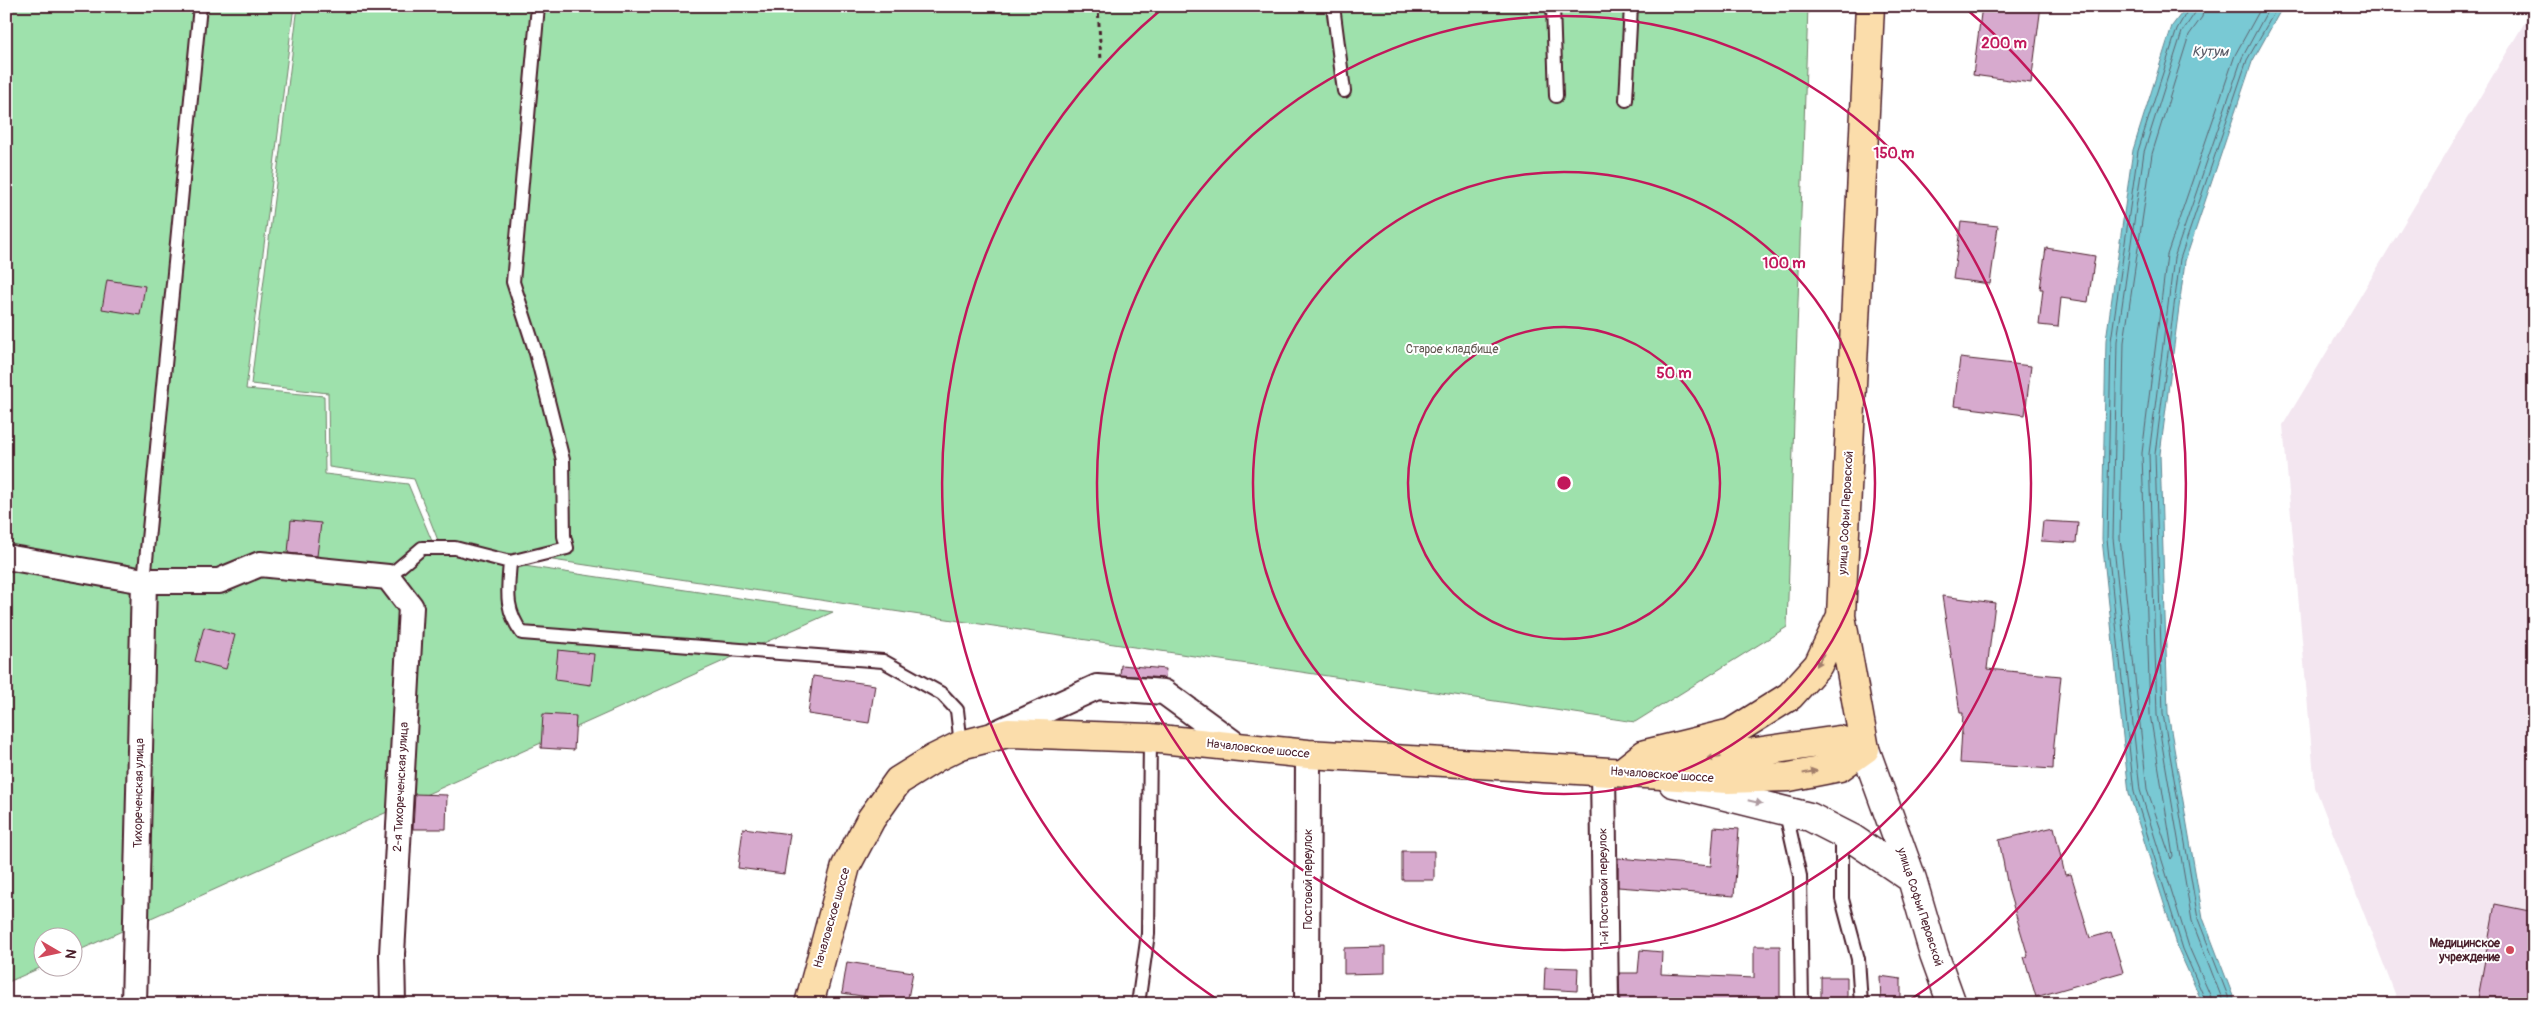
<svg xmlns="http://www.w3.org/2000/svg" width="2540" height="1010" font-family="Pangolin,sans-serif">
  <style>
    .built { fill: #f3e6f0 }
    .green { fill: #9ee1ac; stroke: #74806c }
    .water { fill: #79c9d4; stroke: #668590 }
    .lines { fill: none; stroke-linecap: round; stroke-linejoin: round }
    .shore { stroke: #5d636f; stroke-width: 1 }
    .building { fill: #d7aace; stroke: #4a1f2b }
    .lane-casing { stroke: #4a1f2b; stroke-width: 16 }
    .street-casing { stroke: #4a1f2b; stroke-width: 28 }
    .secondary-casing { stroke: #4a1f2b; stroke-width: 31 }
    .primary-casing { stroke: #4a1f2b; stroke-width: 31 }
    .path { stroke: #4a1f2b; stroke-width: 3; stroke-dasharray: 4 4; stroke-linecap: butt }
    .lane { stroke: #fff; stroke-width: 12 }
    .street { stroke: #fff; stroke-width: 24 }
    .secondary { stroke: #fff; stroke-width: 28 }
    .primary { stroke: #fbddab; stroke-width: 28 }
    .oneway { fill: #a27e6b }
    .oneway2 { fill: #ae9aa0 }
    .ring { fill: none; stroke: #c2185b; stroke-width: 2.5 }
    .poi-dot { fill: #d1495b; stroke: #fff; stroke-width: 2 }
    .labels { text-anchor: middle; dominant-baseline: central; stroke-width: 4; stroke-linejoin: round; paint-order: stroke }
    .park-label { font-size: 12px; fill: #635952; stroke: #fff }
    .street-label { font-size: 12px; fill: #4a1f2b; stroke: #fff }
    .poi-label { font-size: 12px; font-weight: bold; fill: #4a1f2b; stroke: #fff; text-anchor: end }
    .water-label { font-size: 14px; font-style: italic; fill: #5a5a66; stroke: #fff }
    .centre { fill: #c2185b; stroke: #fff; stroke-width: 2.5 }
    .ring-label { font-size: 15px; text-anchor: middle; font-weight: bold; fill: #c2185b; stroke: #fff; stroke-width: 4; stroke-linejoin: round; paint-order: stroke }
  </style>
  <rect width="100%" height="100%" fill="#fff"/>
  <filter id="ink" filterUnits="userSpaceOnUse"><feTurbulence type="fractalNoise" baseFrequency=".02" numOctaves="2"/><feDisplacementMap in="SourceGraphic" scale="10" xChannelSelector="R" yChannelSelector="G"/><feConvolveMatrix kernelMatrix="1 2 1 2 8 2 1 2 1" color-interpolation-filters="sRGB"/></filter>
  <g filter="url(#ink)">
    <path class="built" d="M 2534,7 L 2534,1004 L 2399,1004 L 2315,787 L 2283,425 Z"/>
    <path class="green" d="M 6,6 L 294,6 L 246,389 L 324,396 L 325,474 L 408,484 L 437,553 L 833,612 L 73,953 L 72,938 L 42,938 L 42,967 L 6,983 Z
      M 298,6 L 1808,6 L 1787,627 L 1635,722 L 439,543 L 414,479 L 329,467 L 328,393 L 251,384 Z"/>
    <path class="water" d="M 2187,6 L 2283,6 L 2252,62 L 2185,261 L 2160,454 L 2168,713 L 2203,918 L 2236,1004 L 2203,1004 L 2179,951 L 2129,793 L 2102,539 L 2106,340 L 2133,150 L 2172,26 Z"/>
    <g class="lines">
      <path class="shore" d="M 2190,6 L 2177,29 L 2138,151 L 2111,341 L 2107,539 L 2134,792 L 2183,949 L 2207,1004
        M 2197,6 L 2195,13 L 2182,32 L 2144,152 L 2117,341 L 2113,538 L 2140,790 L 2189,947 L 2214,1004
        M 2204,6 L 2202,17 L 2189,35 L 2152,154 L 2124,342 L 2120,538 L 2147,789 L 2171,859 L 2173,856 L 2150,714 L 2142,453 L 2167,255 L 2235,55 L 2262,6
        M 2224,1004 L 2192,921 L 2157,715 L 2149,454 L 2174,258 L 2242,58 L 2270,6
        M 2231,1004 L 2198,919 L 2163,714 L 2155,454 L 2180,259 L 2247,60 L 2278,6"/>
    </g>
    <path class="building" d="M 1982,6 L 2041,6 L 2031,83 L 1973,75 Z
      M 1961,222 L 1998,226 L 1990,284 L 1953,279 Z
      M 2046,248 L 2095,256 L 2088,302 L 2061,298 L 2058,327 L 2039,325 L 2043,289 L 2040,289 Z
      M 107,280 L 145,286 L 140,315 L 102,309 Z
      M 1960,358 L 2031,366 L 2025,415 L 1954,406 Z
      M 291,520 L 321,523 L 317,556 L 288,553 Z
      M 2043,521 L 2078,523 L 2076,543 L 2041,541 Z
      M 1942,596 L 1995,603 L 1987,669 L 2061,676 L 2054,744 L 2053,769 L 1960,763 L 1963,713 L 1960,713 Z
      M 204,627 L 235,635 L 226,669 L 195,661 Z
      M 558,650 L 594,654 L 591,685 L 555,680 Z
      M 1121,665 L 1166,669 L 1165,678 L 1120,675 Z
      M 813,676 L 875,685 L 869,723 L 808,714 Z
      M 543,714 L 576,716 L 574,750 L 541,748 Z
      M 415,794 L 447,795 L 446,829 L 413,829 Z
      M 1714,827 L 1739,829 L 1734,896 L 1618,887 L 1618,858 L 1711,866 Z
      M 2054,827 L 2065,875 L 2071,874 L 2090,938 L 2111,932 L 2123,972 L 2036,997 L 2024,957 L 2028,956 L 2009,892 L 1999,840 Z
      M 743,828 L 790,834 L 784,874 L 738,868 Z
      M 1402,851 L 1434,851 L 1434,880 L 1402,880 Z
      M 2495,904 L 2534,912 L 2534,988 L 2531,1004 L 2477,1004 Z
      M 1754,946 L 1780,946 L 1780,1004 L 1620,1003 L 1619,973 L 1638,973 L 1640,950 L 1662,952 L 1661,974 L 1754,978 Z
      M 1385,947 L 1385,973 L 1344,974 L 1344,948 Z
      M 847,962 L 913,972 L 907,1003 L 842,993 Z
      M 1545,967 L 1578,968 L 1577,991 L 1544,989 Z
      M 1880,976 L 1901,979 L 1901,1004 L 1881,1004 Z
      M 1821,977 L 1847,977 L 1847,1004 L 1821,1004 Z"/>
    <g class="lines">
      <g class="lane-casing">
        <path id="lane" d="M 1333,6 L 1344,91
          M 1553,6 L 1556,96
          M 1626,100 L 1631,6
          M 510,562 L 567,548 L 564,536 L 563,460 L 536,353 L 513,282 L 538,6
          M 388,577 L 422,548 L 455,548 L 510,562 C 508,591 504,608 522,633 L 883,661 L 942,694 L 957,710 L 961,745
          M 144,581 L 200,6
          M 1785,809 L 1800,876 L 1802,1004
          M 1842,834 L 1842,899 L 1858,959 L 1861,1004
          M 1138,1004 L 1148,934 L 1150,738"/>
      </g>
      <g class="street-casing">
        <path id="street" d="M 6,557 L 144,581 L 219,581 L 260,564 L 388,577 L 411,607 L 392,954 L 393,1004
          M 996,733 L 1097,687 L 1164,692 L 1239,747
          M 1603,771 L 1606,1004
          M 134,1004 L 144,581
          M 1307,1004 L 1308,754"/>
      </g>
      <g class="secondary-casing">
        <path id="secondary" d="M 1865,749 L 1912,879 L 1934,954 L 1952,1004
          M 1673,783 L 1810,817 L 1853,839 L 1912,879"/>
      </g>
      <g class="primary-casing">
        <path id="primary" d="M 1865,749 L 1841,616 L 1870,6
          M 1673,764 L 1839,740 L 1865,749
          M 1622,772 L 1645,754 L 1731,733 L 1790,696 L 1818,665 L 1841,616
          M 809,1004 L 846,866 L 871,819 L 898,781 L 935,758 L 961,745 L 1008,733 L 1150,738 L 1308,754 L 1728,779 L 1789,777 L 1840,767 L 1865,749"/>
      </g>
      <path class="path" d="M 1098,6 L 1101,61"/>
      <use href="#lane" class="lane"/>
      <use href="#street" class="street"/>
      <use href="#secondary" class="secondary"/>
      <use href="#primary" class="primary"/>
    </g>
    <defs><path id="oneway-solid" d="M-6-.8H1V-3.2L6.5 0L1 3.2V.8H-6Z" transform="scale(1.25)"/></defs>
    <g class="oneway">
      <use href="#oneway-solid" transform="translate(1820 660) rotate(119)"/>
      <use href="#oneway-solid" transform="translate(1714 758) rotate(172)"/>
      <use href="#oneway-solid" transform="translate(1810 772) rotate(-11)"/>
    </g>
    <use class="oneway2" href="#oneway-solid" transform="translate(1755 802) rotate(13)"/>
  </g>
  <g class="ring">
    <circle cx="1564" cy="483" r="156"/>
    <circle cx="1564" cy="483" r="311"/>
    <circle cx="1564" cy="483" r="467"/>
    <path d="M1221 1002A622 622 0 0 1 1164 7M1964 7A622 622 0 0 1 1907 1002"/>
  </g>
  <circle class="poi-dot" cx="2510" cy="950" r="5"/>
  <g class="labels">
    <g class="park-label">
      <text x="1452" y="349">Старое кладбище</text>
    </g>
    <g class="street-label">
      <text transform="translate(1846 513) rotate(-87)">улица Софьи Перовской</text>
      <text transform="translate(1258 749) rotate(6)">Началовское шоссе</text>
      <text transform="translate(1662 775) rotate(4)">Началовское шоссе</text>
      <text transform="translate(401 787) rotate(-87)">2-я Тихореченская улица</text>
      <text transform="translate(139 793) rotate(-89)">Тихореченская улица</text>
      <text transform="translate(1308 879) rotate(-90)">Постовой переулок</text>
      <text transform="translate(1604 887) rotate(-91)">1-й Постовой переулок</text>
      <text transform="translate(1920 907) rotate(72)">улица Софьи Перовской</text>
      <text transform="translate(832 918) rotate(-74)">Началовское шоссе</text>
    </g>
    <g class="poi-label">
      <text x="2500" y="943">Медицинское<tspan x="2500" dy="14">учреждение</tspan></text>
    </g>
    <g class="water-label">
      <text x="2210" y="51">Кутум</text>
    </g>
  </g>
  <circle cx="1564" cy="483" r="8" class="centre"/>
  <g class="ring-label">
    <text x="2004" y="48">200 m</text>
    <text x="1894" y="158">150 m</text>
    <text x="1784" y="268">100 m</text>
    <text x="1674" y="378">50 m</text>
  </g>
  <rect width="2540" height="1010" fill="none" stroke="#fff" stroke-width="25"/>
  <rect x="12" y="12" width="2515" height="985" fill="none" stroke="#4a1f2b" stroke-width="2" filter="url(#ink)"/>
  <g transform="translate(58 952) rotate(99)"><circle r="24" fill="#ffffff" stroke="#b7a5aa"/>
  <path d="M0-4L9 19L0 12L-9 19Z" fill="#d1495b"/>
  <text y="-8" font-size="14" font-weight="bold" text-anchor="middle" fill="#4a1f2b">N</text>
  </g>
</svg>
